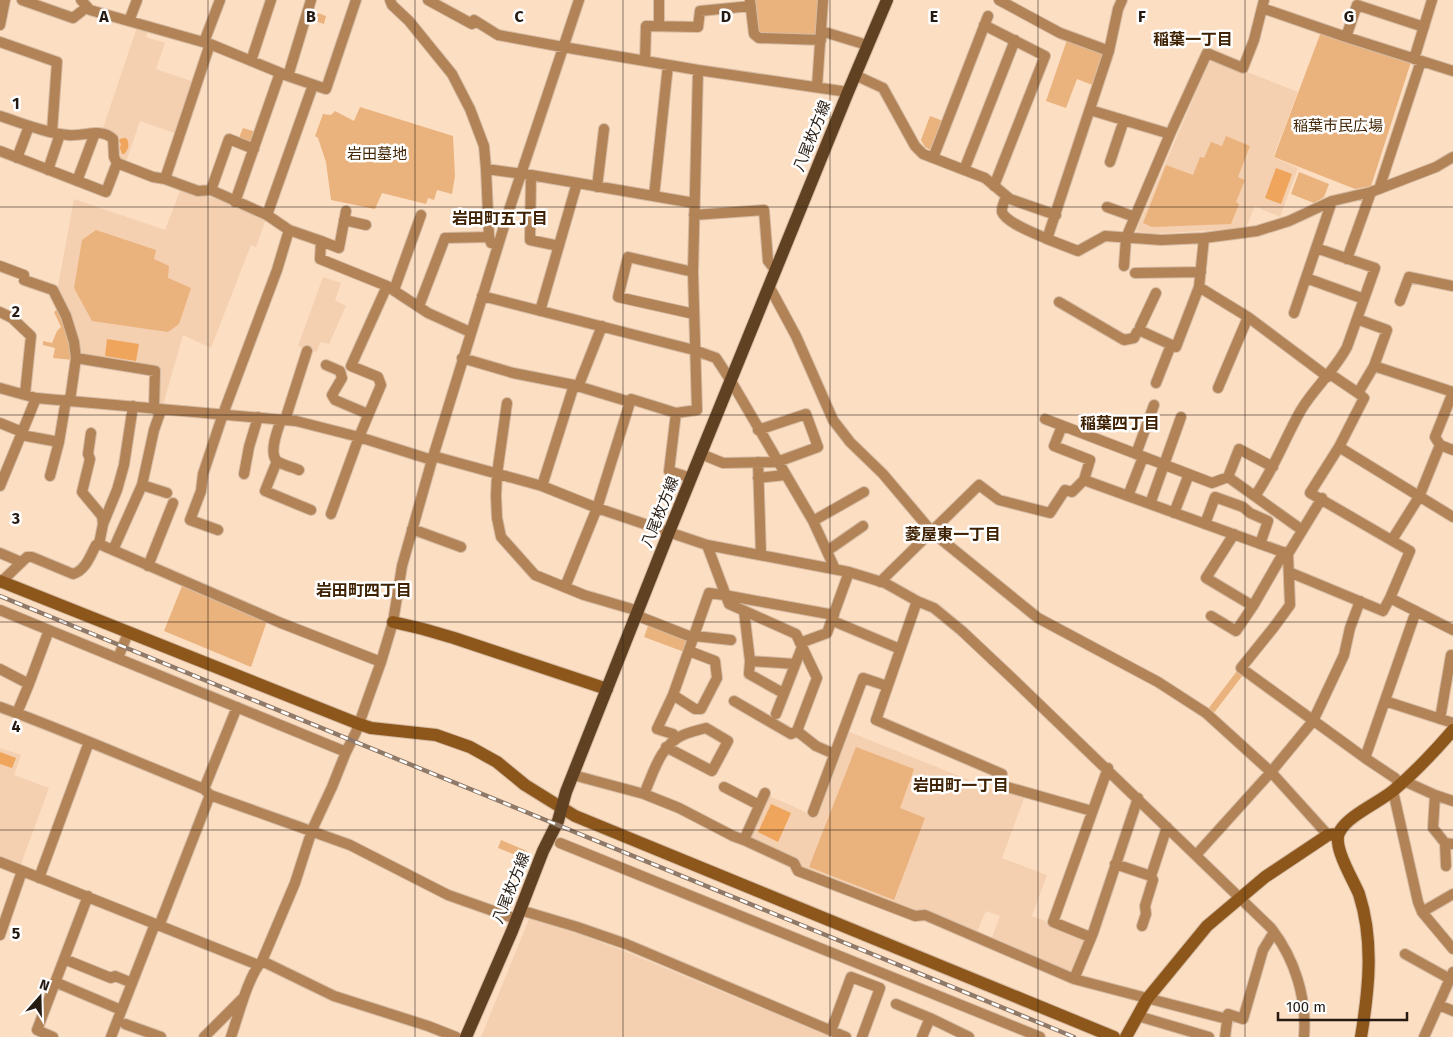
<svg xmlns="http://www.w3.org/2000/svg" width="1453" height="1037" font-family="'Fira Sans','Noto Sans JP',sans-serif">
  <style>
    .built { fill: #f4d0b0 }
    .green { fill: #eab27d }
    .water { fill: #efa55c }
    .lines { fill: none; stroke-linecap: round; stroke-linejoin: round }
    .street-casing { stroke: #d5bba3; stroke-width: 12 }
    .secondary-casing { stroke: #d5bba3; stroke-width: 14 }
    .primary-casing { stroke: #d5bba3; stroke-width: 14 }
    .street { stroke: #b28357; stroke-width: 10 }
    .secondary { stroke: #8d571c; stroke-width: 12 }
    .primary { stroke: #604122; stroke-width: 12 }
    .rail-casing { stroke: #8f7a69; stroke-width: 4.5 }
    .rail { stroke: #fff; stroke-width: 2.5; stroke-dasharray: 8; stroke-linecap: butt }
    .grid { fill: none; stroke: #261b12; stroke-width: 1; stroke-opacity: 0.55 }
    .labels { text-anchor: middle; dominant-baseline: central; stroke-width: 5; stroke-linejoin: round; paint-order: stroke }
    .park-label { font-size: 15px; fill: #442706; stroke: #fff }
    .street-label { font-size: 15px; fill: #261b12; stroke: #fff }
    .neighbourhood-label { font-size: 16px; font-weight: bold; fill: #3e2203; stroke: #fff }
    .grid-label { font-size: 16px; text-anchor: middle; font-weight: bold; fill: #261b12; stroke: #fff; stroke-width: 5; stroke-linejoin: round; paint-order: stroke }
  </style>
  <rect width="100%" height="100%" fill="#fcdec3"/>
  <path class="built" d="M 137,27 L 148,31 L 146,37 L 165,43 L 156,69 L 194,82 L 177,134 L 140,121 L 126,162 L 118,159 L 114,134 L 103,128 Z
    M 1211,58 L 1298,92 L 1273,157 L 1298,168 L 1280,217 L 1255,206 L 1246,228 L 1152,234 L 1136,231 Z
    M 181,188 L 223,201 L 266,219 L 256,247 L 251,245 L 211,348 L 183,335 L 163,405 L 155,404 L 156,369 L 78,357 L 57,291 L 74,199 L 165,230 Z
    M 323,277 L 341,283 L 335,300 L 346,306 L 329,344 L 321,342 L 316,352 L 298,346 Z
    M 847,731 L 999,792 L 1025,796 L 1002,858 L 1047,875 L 1032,916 L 1084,936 L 1086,939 L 1072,973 L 991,940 L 1000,916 L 986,911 L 976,934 L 968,931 L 962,925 L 926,911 L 915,913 L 799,870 L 748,839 L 767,795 L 810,814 L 814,818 L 836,758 L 840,755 Z
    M 0,748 L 21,755 L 14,775 L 49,788 L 20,867 L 0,859 Z
    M 529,919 L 578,934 L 624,951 L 831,1037 L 481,1037 Z"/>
  <path class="green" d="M 754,0 L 819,0 L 818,31 L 814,37 L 761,34 L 758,30 Z
    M 312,11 L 326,16 L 324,24 L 309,19 Z
    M 1321,32 L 1411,62 L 1371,186 L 1355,189 L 1274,157 Z
    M 1068,37 L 1107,52 L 1095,86 L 1077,79 L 1066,108 L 1046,101 Z
    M 360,107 L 453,136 L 455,176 L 452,194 L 437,190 L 434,200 L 428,198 L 426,204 L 382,193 L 375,209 L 331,200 L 326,162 L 318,138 L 315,136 L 323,114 L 331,115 L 335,111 L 354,121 Z
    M 930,116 L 943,121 L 932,151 L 925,147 L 921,140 Z
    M 243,128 L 256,132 L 252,143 L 239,138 Z
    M 1226,136 L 1250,146 L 1238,177 L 1245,180 L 1236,202 L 1239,204 L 1231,224 L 1152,227 L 1143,223 L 1166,165 L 1193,175 L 1200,157 L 1204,158 L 1211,142 L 1222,146 Z
    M 1299,172 L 1329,184 L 1324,197 L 1314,203 L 1291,194 Z
    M 96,230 L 156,250 L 154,259 L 169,266 L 168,278 L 191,288 L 179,324 L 168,332 L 92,321 L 74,288 L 82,240 Z
    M 59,308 L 69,328 L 73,360 L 53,358 L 55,348 L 43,345 L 43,341 L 52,343 L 57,331 L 61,327 L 54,312 Z
    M 182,586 L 267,621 L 251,667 L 164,631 Z
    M 649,623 L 692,639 L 687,653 L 644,637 Z
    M 1237,671 L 1243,675 L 1213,714 L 1208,709 Z
    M 856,747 L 914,769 L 900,808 L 925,818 L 894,900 L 809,867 Z
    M 501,840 L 527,851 L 528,860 L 498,848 Z"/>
  <path class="water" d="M 123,138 L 126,138 C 130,142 129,150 124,154 L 122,154 L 120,148 L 121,144 L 119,141 L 120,139 Z
    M 1276,168 L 1292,174 L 1281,204 L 1265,198 Z
    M 107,339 L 139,344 L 136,361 L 105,356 Z
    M 0,752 L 16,758 L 12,768 L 0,764 Z
    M 771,804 L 791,813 L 778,842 L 758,832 Z"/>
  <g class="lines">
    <g class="street-casing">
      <path id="street" d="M 22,0 L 73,18 L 87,7
        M 81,0 L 90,10 L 210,44 L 288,76 L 326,89 L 356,0
        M 390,0 L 392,5 L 409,21 L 452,74 L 470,109 L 484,146 L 486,169 L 531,175 L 694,203
        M 428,0 L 472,24 L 474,20 L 498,35 L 563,47 L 698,70 L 848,92
        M 659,0 L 659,26
        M 999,0 L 1060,33 L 1109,51
        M 1122,0 L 1118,9 L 1109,51 L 1047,239 L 1078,251 L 1105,236 L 1161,240 L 1204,238 L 1257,231 L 1289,221 L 1332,201 L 1371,192 L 1436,167 L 1453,157
        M 750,1 L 754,34 L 759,38 L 821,40
        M 1262,8 L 1346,37 L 1453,71
        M 129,21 L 137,0
        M 0,25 L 5,0
        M 984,25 L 1045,56 L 994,186
        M 821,31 L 867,45
        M 1346,37 L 1357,5 L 1424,27
        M 0,42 L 57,62 L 52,132
        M 204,42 L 220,0
        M 1414,59 L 1432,0
        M 251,61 L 271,0
        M 645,61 L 646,26 L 698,27 L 700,11 L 751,6
        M 855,75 L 883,88 L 915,146 L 923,154 L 985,178 L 1010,199 L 1056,215
        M 288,76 L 311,0
        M 817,87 L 823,0
        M 1090,110 L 1170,134
        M 0,116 C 22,123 45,133 68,135 C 83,137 101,127 113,139 L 114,157 L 117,163
        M 0,151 L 106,192 L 117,163 L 153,177 L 165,179 L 198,191 L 211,190 L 267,215 L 289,230 L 321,241 L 320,259 L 387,286 L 428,313 L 470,332
        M 17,158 L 29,126
        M 933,158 L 988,16
        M 1110,162 L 1124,120
        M 486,169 L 489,237 L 491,243
        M 48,170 L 60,134
        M 964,170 L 1015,40
        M 531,175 L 530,240 L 559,246
        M 165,179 L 210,44
        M 77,181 L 95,133
        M 597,187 L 604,129
        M 1379,189 L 1421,61
        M 211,190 L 229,139 L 254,149
        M 654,196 L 668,65
        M 1006,196 C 1005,201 1001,207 1002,212 C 1006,223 1037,234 1047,239
        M 235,202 L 280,73
        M 1107,207 L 1135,217
        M 267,215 L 313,85
        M 694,215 L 764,210 L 768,261 L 772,266 L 777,267
        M 344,220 L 366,225
        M 1204,238 L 1199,287 L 1248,317 L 1328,377
        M 321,241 L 339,248 L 346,211
        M 1347,259 L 1371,192
        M 0,266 L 24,275 L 24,280 L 53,290 L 66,316 L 74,342 L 76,358 L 70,400
        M 1124,266 L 1126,238 L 1170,134 L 1207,53 L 1243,68 L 1254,40 L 1264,0
        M 693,272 L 628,257 L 618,297 L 694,314
        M 1135,273 L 1201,272
        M 1306,278 L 1364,299
        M 769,286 L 796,336 L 833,420 L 850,442 L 883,474 L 932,532 L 1038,618 L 1158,682 L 1206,713 L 1271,772 L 1328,835
        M 394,290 L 421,215
        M 1156,293 L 1140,327 L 1141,331 L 1176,347 L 1199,287
        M 482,296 L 694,350 L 716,358 L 731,381 L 813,521 L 835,569
        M 1400,301 L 1409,277 L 1453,286
        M 1059,302 L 1124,340 L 1134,338 L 1137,332 L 1141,331
        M 419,306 L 445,238 L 489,237
        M 540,311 L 577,183
        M 0,312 L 12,318 L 31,336 L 25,394
        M 1294,313 L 1332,201
        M 1357,319 L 1387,330 L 1374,366 L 1358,393
        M 76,358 L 155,371 L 154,409
        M 462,358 L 513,373 L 574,385 L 630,402
        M 326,365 L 340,371 L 342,378 L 332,395 L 335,400 L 368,414
        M 1374,366 L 1453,392
        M 1330,374 L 1358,393 L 1364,398 L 1339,447 L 1310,493 L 1410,551 L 1390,598 L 1453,630
        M 1156,383 L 1171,345
        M 578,387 L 602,326
        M 0,388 L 36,398 L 296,421 L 359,437 L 432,460
        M 1218,388 L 1248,317
        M 1453,392 L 1435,437 L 1440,445 L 1453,450
        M 507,403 L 497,474 L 496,496 L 497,518 L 501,537 L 535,575 L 584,595 L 632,609 L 643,618 L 694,638
        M 161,410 L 154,430 L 142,485 L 167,493
        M 676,413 L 697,410 L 693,272 L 698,70
        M 1045,419 L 1212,483 L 1228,477 L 1302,530
        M 281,420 C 278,429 269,451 276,460 C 281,465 293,467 299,470
        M 285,420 L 307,351
        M 0,423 L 22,432
        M 1062,426 L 1054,446 L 1090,460 L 1084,480
        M 91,433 L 88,454 L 90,459 L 82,492 L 102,516 L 103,524 L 99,544
        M 21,435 L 36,398
        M 1339,447 L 1453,517
        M 701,454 L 723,463 L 777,462 L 818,447 L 806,414 L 758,430
        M 1136,454 L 1154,405
        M 433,456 L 542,486 L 597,508 L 707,545 L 849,572 L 885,583 L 917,601 L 934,608 L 962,631 L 1014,680 L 1271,928 C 1295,959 1307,998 1304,1037
        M 277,461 L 265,491 L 311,510
        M 758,462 L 761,555
        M 244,474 L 249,447 L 258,417
        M 50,476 L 59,442 L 66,400
        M 1228,477 L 1239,449 L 1273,467
        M 758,478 L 785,475
        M 0,486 L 21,435 L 59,442
        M 542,486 L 574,385
        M 1128,496 L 1143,457
        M 1255,496 C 1274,469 1285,438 1301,410 C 1315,387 1335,370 1347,347 L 1375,268 L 1316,248
        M 1322,498 L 1288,554 L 1290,605 L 1274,627 L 1241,668 L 1365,758 L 1416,611
        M 1150,504 L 1181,417
        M 1174,513 L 1189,474
        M 331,514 L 359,437 L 381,385 L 378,377 L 351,366 L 387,286
        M 813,521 L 864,492
        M 103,524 L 117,490 L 124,465 L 133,406
        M 1205,524 L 1215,497 L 1243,507 L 1250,513 L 1268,521 L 1260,544
        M 412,529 L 461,547
        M 218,530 L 190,520 L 201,491 L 203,474 L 223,414 L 277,270 L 289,230
        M 1234,534 L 1206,578 L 1253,606
        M 1392,540 L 1419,497 L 1440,445
        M 707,545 L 729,604 L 796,634 L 817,678 L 797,731 L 816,746 L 832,753
        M 113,550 L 142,485
        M 827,551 L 863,526
        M 0,553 L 21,562
        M 148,566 L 173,503
        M 1289,572 L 1383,611 L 1390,598
        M 880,582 L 979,485 L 999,500 L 1050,513 L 1065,490 L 1072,492 L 1084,480 L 1288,554
        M 0,583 L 27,557 L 32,557 L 73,574 C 86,570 90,556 96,545 L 99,544 L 281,623 L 381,662
        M 565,587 L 597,508 L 631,399 L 676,413 L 669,471 L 691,478
        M 917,601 L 876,720 L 1002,774
        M 0,610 L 346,752
        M 744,611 L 750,661 L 749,674 L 783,693
        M 1211,616 L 1236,631 L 1253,606 L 1284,552
        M 833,621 L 900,649
        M 695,636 L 731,640
        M 800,643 L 827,633 L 849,572
        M 689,651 L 715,661 L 717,678 L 701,709 L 695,709 L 673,695 L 709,593 L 724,595 L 834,615
        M 118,658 L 128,633
        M 750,661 L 795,664
        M 0,669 L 29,684 L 17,713
        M 29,684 L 49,630
        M 673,695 L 657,729 L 673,734 L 677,738
        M 734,701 L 791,734 L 797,731
        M 1385,701 L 1453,723
        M 0,707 C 69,732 136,762 204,789 L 210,795 L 350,845 L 448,895 L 516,919
        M 776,714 L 802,647
        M 1440,719 L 1451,655
        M 1365,758 L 1395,778 L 1400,785
        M 573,775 L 644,794 C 653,774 660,745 683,735 C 690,732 698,730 706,728 L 728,741 L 712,771 L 666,747
        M 1404,781 L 1435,795 L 1433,828 L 1445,843 L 1453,844
        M 724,787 L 759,805
        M 1007,787 L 1092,811
        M 204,789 L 237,707
        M 1393,791 L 1418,902 L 1422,912 L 1453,949
        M 644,794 L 679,808 L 733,836 L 744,840 L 794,863 L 798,871 L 915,916 L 925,915 L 1074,979 L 1227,1019
        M 1435,795 L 1453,801
        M 813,812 L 863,678 L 887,686
        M 744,840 L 765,793
        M 560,843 L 1040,1037
        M 1445,843 L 1446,866
        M 1196,855 L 1271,772 L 1313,721 L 1344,655 L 1350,628 L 1360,601
        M 0,862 L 258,965
        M 1115,864 L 1151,876 L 1167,827
        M 39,878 L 89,742
        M 520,910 L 577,927 L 626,944 L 846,1037
        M 1422,912 L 1453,894
        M 159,926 L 210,795
        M 1142,926 L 1146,914 L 1145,906 L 1153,880 L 1151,876
        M 0,935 L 22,871
        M 1090,937 L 1053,922 L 1108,768
        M 1405,954 L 1450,979
        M 64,959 L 111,978 L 115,976 L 132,983
        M 262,961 L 334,996 L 428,1026 L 456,1037
        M 1074,979 L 1093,933 L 1138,798
        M 55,982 L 121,1010
        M 896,1004 L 930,1018 L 969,1037
        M 1439,1005 L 1453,1011
        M 1138,1016 L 1209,1037
        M 125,1024 L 161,1037
        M 831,1031 L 851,977 L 880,988 L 862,1037
        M 53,1037 L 37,1030 L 88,896
        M 111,1037 L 155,924
        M 204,1037 L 243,998
        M 231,1037 C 238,1017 248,976 262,961 L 295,883 L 312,830 L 332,787 L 346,752 L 356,732 L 381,662 L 393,622 L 402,566 L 432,460 L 509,210 L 579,0
        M 922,1037 L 930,1018
        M 1225,1037 L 1228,1014 L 1243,1019 L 1263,950 L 1274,932
        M 1424,1037 L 1453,972"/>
    </g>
    <g class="secondary-casing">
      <path id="secondary" d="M 0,581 L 359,724 L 371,728 L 436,735 L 470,747 L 497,762 L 525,785 L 575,816 L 1114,1037
        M 393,622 L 423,629 L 454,638 L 607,689
        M 1126,1037 L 1147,999 L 1207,926 L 1265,877 L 1328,835 L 1338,834
        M 1361,1037 C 1369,989 1374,940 1359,894 C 1353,879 1331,845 1340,831 C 1349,815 1380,802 1394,790 C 1415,772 1435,751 1453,730"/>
    </g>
    <g class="primary-casing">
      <path id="primary" d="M 466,1037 L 512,931 L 543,851 L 558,821 L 566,792 L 669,532 L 848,92 L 887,0"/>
    </g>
    <use href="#street" class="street"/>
    <use href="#secondary" class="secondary"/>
    <use href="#primary" class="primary"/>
    <g class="rail-casing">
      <path id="rail" d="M 0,596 L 1074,1037"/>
    </g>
    <use href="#rail" class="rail"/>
  </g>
  <path class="grid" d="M 208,0 L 208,1037M 415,0 L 415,1037M 623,0 L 623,1037M 830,0 L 830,1037M 1038,0 L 1038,1037M 1245,0 L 1245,1037M 0,207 L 1453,207M 0,415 L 1453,415M 0,622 L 1453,622M 0,830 L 1453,830"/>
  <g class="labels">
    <g class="park-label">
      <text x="1338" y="126">稲葉市民広場</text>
      <text x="377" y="154">岩田墓地</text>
    </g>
    <g class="street-label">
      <text transform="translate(812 136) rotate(-68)">八尾枚方線</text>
      <text transform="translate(660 512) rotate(-68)">八尾枚方線</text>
      <text transform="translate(511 888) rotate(-68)">八尾枚方線</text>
    </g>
    <g class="neighbourhood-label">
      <text x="1193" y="39">稲葉一丁目</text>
      <text x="500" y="218">岩田町五丁目</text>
      <text x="1120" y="423">稲葉四丁目</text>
      <text x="953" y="534">菱屋東一丁目</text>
      <text x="364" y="590">岩田町四丁目</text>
      <text x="961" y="785">岩田町一丁目</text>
    </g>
  </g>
  <g class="grid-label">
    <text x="104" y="22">A</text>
    <text x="311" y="22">B</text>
    <text x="519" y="22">C</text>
    <text x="726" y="22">D</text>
    <text x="934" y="22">E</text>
    <text x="1142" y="22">F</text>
    <text x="1349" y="22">G</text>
    <text x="16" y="109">1</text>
    <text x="16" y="317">2</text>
    <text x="16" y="524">3</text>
    <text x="16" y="732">4</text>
    <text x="16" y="939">5</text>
  </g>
  <g transform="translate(40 997) rotate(20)" stroke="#ffffff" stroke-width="4" paint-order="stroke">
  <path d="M0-4L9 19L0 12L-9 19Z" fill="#261b12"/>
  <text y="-8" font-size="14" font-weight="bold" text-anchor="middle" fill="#261b12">N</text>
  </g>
  <path d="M1278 1012v8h129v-8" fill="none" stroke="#261b12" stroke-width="2.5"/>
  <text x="1286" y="1012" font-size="15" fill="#261b12" stroke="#ffffff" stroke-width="4" paint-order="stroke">100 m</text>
</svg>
